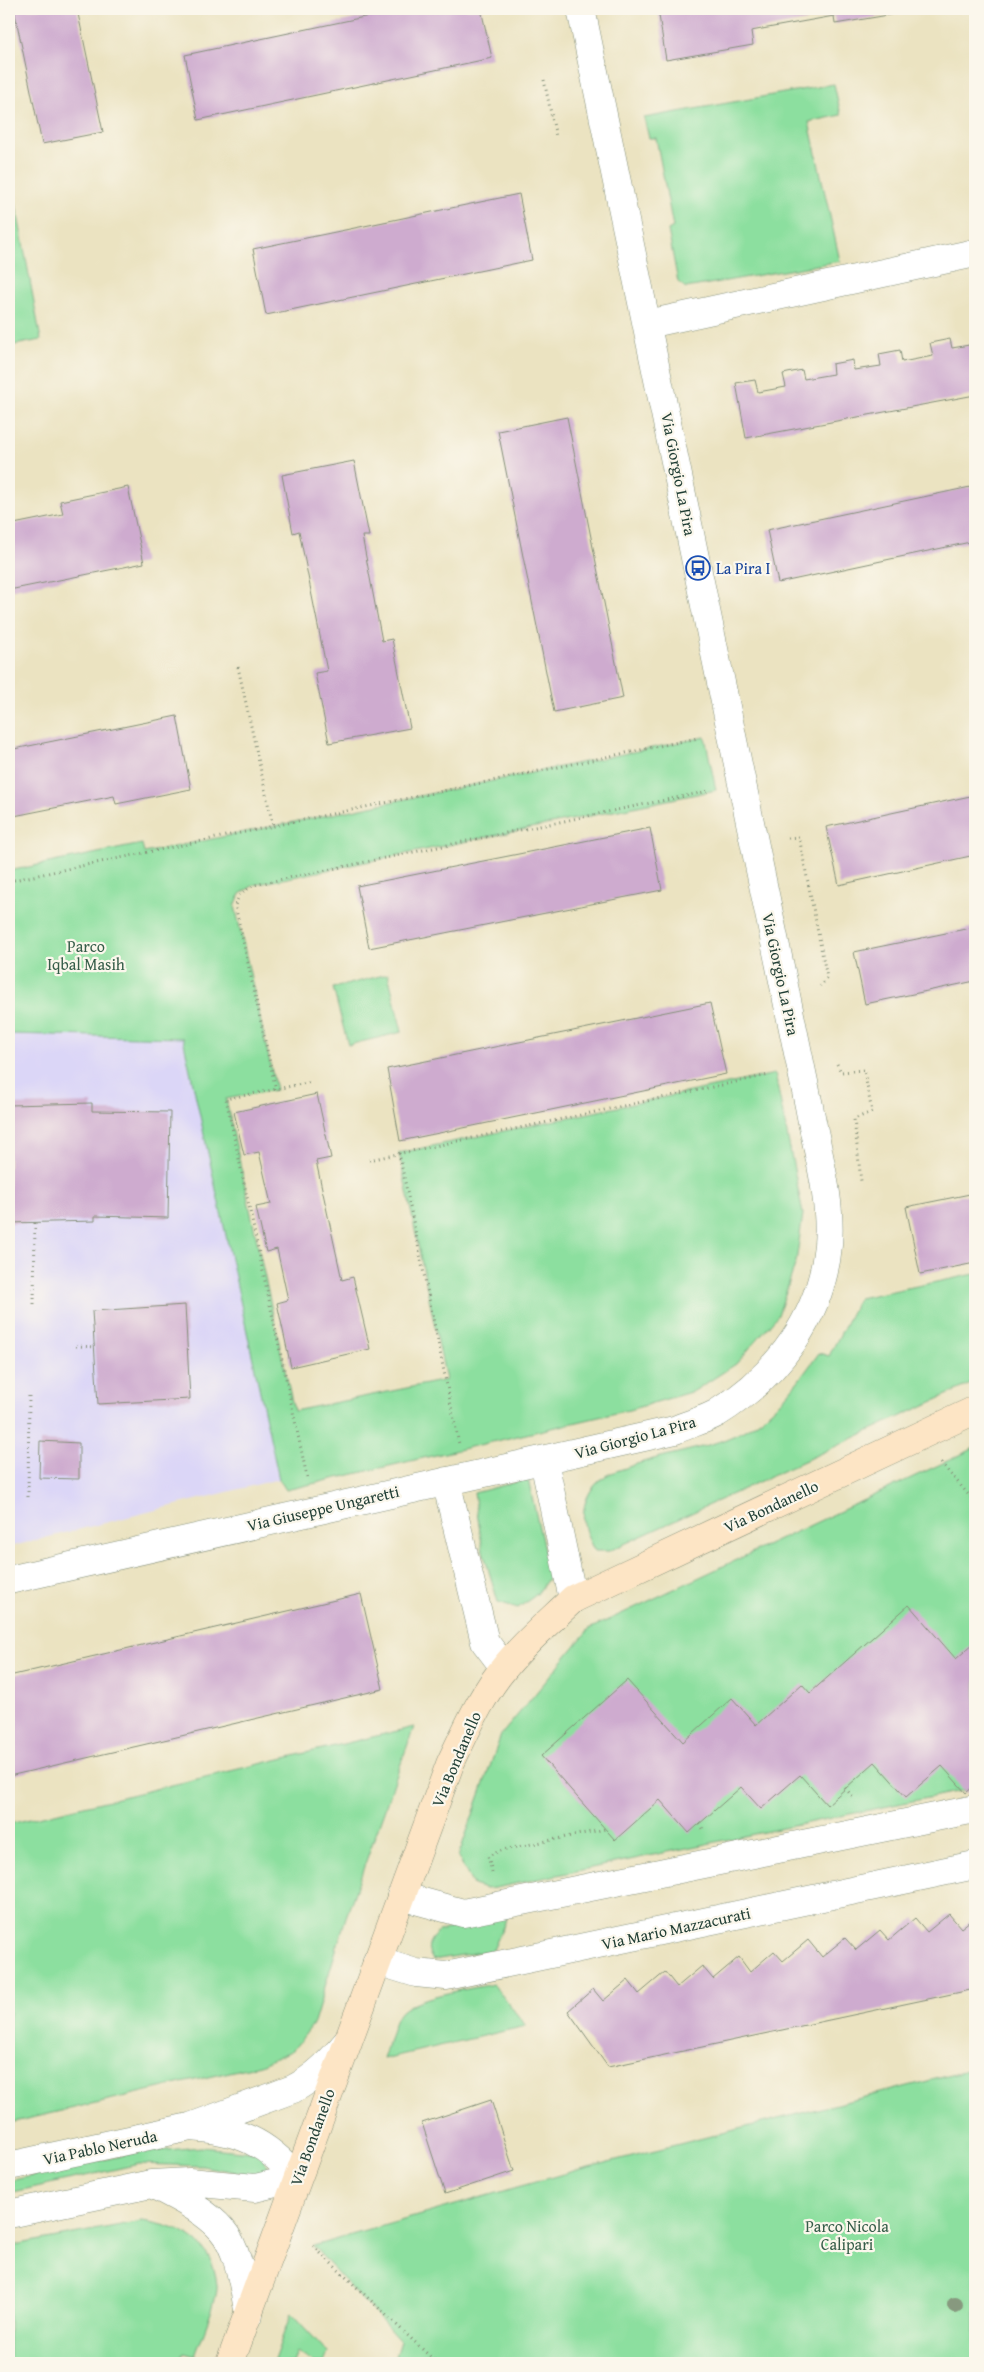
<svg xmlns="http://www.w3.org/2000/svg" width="984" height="2372" font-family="'Gentium Book Plus',serif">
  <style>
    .built { fill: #dbd6f7 }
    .green { fill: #8cdf9f; stroke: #568e6a }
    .building { fill: #ceabcf }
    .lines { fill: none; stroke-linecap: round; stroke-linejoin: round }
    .street-casing { stroke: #85907a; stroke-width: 29 }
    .secondary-casing { stroke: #85907a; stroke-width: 29 }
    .path { stroke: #85907a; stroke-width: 3; stroke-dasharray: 1 4; stroke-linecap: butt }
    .street { stroke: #fff; stroke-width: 28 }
    .secondary { stroke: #fde5c5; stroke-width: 28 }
    .tree { fill: #87997f }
    .labels { text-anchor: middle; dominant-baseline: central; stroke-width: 4.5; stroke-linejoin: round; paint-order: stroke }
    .street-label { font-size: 16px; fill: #1f3d34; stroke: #fbf7ec }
    .transit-label { font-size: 16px; fill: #164399; stroke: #fbf7ec; text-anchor: start }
    .park-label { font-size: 16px; fill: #355d49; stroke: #fbf7ec }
  </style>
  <rect width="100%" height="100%" fill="#fbf7ec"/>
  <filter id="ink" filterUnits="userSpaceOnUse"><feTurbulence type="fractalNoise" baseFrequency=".02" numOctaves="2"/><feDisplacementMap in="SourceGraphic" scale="10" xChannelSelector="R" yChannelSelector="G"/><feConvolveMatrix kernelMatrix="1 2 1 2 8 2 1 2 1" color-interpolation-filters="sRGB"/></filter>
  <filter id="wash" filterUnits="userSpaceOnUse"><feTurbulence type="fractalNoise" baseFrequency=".0096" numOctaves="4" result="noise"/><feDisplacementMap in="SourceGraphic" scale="20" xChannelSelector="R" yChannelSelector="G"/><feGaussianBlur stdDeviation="1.12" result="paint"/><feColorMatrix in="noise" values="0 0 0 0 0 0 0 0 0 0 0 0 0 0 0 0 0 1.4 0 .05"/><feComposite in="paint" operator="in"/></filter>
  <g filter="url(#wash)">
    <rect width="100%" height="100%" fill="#ebe3c1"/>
    <path class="built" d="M 9,1034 L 183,1038 L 279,1479 L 9,1547 Z"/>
    <path class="green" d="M 834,84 L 841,115 L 809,122 L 840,261 L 686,288 L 678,282 L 668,230 L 673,227 L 656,138 L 649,138 L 644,118 Z
      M 9,167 L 41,340 L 9,346 Z
      M 705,737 L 716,790 L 254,885 L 240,894 L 235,906 L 276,1090 L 226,1099 L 294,1411 L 446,1380 L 399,1153 L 775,1074 L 803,1214 L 796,1262 L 778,1315 L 736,1364 L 694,1391 L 629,1410 L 286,1490 L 279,1479 L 183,1038 L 9,1034 L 9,871 L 142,844 L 144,853 Z
      M 388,974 L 402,1032 L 348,1045 L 333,988 Z
      M 975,1274 L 975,1382 L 609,1551 L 595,1551 C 578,1525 578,1494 607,1475 C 614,1471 624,1469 631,1466 C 672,1451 720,1449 756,1423 C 782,1404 801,1378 819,1353 L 829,1356 L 859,1298 Z
      M 975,1448 L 975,1788 L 495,1888 L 486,1889 L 473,1885 L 458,1857 L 501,1735 L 589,1629 Z
      M 528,1479 L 550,1576 L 537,1594 L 518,1608 L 498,1602 L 483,1551 L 474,1493 Z
      M 414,1727 L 346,1917 L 314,2023 L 293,2050 L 260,2065 L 9,2123 L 9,1824 Z
      M 508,1915 L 493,1950 L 433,1960 C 425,1948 428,1941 439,1931 Z
      M 493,1984 L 526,2026 L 383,2059 C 388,2046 391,2027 398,2015 C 410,1996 472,1989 493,1984 Z
      M 975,2069 L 975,2363 L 393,2363 L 400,2341 L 313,2246 L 577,2170 Z
      M 201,2147 L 261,2153 L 267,2167 L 262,2177 L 202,2166 L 139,2164 L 9,2193 L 9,2181 L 134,2153 Z
      M 142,2221 C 180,2226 213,2241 217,2285 C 219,2296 200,2342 195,2356 L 184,2353 L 180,2363 L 9,2363 L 9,2246 Z
      M 291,2313 L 328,2353 L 324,2363 L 314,2363 L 297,2352 L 293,2363 L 273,2363 Z"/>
    <g id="blocks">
      <path class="building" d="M 14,9 L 77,9 L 103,132 L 42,144 Z
        M 402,9 L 481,9 L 492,58 L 198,120 L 185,55 Z
        M 658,9 L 918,9 L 918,10 L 835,24 L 834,16 L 751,31 L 753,45 L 666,60 Z
        M 519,194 L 532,260 L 266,315 L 253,249 Z
        M 950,339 L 952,348 L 975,344 L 975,395 L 746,438 L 736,383 L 755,380 L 758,392 L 786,387 L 783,374 L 802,370 L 804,379 L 833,374 L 832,364 L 853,360 L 854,370 L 881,366 L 879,354 L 900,350 L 902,362 L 933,356 L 930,343 Z
        M 567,417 L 623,698 L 554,712 L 498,431 Z
        M 354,461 L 369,536 L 362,536 L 382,641 L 392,639 L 410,728 L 329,743 L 315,673 L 327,671 L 299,531 L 293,533 L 282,475 Z
        M 975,486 L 975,541 L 778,583 L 767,530 Z
        M 128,487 L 144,563 L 9,590 L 9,525 L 63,514 L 60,501 Z
        M 177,716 L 191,789 L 116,804 L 114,796 L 9,817 L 9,750 Z
        M 975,795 L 975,855 L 839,885 L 826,827 Z
        M 650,828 L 662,890 L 369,948 L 357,886 Z
        M 975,927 L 975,981 L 865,1004 L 854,952 Z
        M 710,1003 L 726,1074 L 400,1141 L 387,1069 Z
        M 317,1094 L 331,1158 L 316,1161 L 342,1280 L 353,1277 L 370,1349 L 291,1367 L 277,1303 L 288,1300 L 277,1249 L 266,1252 L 256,1207 L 271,1204 L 259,1152 L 244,1155 L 234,1112 Z
        M 92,1103 L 92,1111 L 170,1112 L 168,1218 L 95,1216 L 95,1221 L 9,1223 L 9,1105 Z
        M 975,1193 L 975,1263 L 920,1274 L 906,1207 Z
        M 185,1305 L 190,1399 L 98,1404 L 92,1311 Z
        M 40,1441 L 79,1443 L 79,1479 L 39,1478 Z
        M 361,1594 L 383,1689 L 9,1776 L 9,1676 Z
        M 909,1605 L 956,1659 L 975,1642 L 975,1785 L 966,1793 L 942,1766 L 906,1797 L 875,1762 L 827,1805 L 800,1775 L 761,1809 L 741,1787 L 689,1833 L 660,1800 L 615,1840 L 541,1756 L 627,1680 L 683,1742 L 732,1698 L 756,1725 L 802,1684 L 810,1693 Z
        M 949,1914 L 961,1928 L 975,1917 L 975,1989 L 608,2067 L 568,2011 L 593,1989 L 603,2001 L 628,1980 L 639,1994 L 665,1972 L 677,1987 L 702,1966 L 713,1979 L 739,1957 L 750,1972 L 774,1951 L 783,1961 L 808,1940 L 822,1957 L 845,1938 L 856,1950 L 880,1930 L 889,1940 L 915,1918 L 927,1932 Z
        M 491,2100 L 514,2171 L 445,2194 L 422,2123 Z"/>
    </g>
  </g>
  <g filter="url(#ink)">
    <use href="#blocks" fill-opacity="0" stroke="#85907a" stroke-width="1"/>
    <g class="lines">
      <g class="street-casing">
        <path id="street" d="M 648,324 L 975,253
          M 544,1461 L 573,1599
          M 446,1481 L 485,1642 L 504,1667
          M 9,1580 L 675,1430 C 688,1424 705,1420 717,1413 C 777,1376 822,1316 828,1245 C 832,1199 817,1151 809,1106 L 581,9
          M 401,1896 L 463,1913 L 975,1809
          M 377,1961 L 416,1973 L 446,1976 L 975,1865
          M 9,2166 L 190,2127 L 293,2089 C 316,2077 331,2061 347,2042
          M 152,2184 C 176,2197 204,2209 222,2230 C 239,2249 244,2290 249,2314
          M 9,2214 L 151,2184 L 189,2182 L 255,2188 L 297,2178 C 265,2141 239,2130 190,2127"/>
      </g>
      <g class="secondary-casing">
        <path id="secondary" d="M 230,2363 L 450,1764 C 466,1731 481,1695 505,1667 C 525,1642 550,1621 573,1599 L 975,1410"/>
      </g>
      <path class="path" d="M 544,80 L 556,137
        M 238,667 L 273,826
        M 788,838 L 799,837 L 827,978 L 820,986
        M 9,881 L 698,738
        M 837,1064 L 841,1072 L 864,1070 L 872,1112 L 854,1119 L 861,1181
        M 276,1090 L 235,905 L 240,894 L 254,885 L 709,791
        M 399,1153 L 459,1444
        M 369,1160 L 769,1075
        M 34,1304 L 35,1223
        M 76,1346 L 95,1347
        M 941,1463 L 975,1502
        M 307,1477 L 226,1099 L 312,1082
        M 28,1497 L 29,1392
        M 845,1788 L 854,1798
        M 699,1824 L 704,1830
        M 492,1872 L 488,1856 L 502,1850 L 606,1829
        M 313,2246 L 437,2363
        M 9,2347 L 12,2363"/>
      <use href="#street" class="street"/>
      <use href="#secondary" class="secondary"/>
    </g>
    <circle class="tree" cx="955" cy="2305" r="8"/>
  </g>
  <defs>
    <g id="bus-ring" transform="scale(1.25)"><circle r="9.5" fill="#fbf7ec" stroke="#1a4fb4" stroke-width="1.5"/><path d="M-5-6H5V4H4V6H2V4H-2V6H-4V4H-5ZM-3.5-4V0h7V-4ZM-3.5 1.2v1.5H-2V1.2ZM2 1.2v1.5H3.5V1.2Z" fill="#1a4fb4"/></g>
  </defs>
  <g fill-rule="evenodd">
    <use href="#bus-ring" x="698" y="568"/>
  </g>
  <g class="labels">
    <g class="street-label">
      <text transform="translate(679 474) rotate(79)">Via Giorgio La Pira</text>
      <text transform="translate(781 974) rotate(78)">Via Giorgio La Pira</text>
      <text transform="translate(635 1437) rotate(-15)">Via Giorgio La Pira</text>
      <text transform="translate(771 1506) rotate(-25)">Via Bondanello</text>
      <text transform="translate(323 1508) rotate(-13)">Via Giuseppe Ungaretti</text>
      <text transform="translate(456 1759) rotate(-67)">Via Bondanello</text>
      <text transform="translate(676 1928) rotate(-12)">Via Mario Mazzacurati</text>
      <text transform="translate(312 2137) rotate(-70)">Via Bondanello</text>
      <text transform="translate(100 2147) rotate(-12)">Via Pablo Neruda</text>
    </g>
    <g class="transit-label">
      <text x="716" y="568">La Pira I</text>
    </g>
    <g class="park-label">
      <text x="86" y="946">Parco<tspan x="86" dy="18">Iqbal Masih</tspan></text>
      <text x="847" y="2226">Parco Nicola<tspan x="847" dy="18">Calipari</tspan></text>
    </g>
  </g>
  <rect width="984" height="2372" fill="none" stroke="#fbf7ec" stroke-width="30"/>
</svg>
